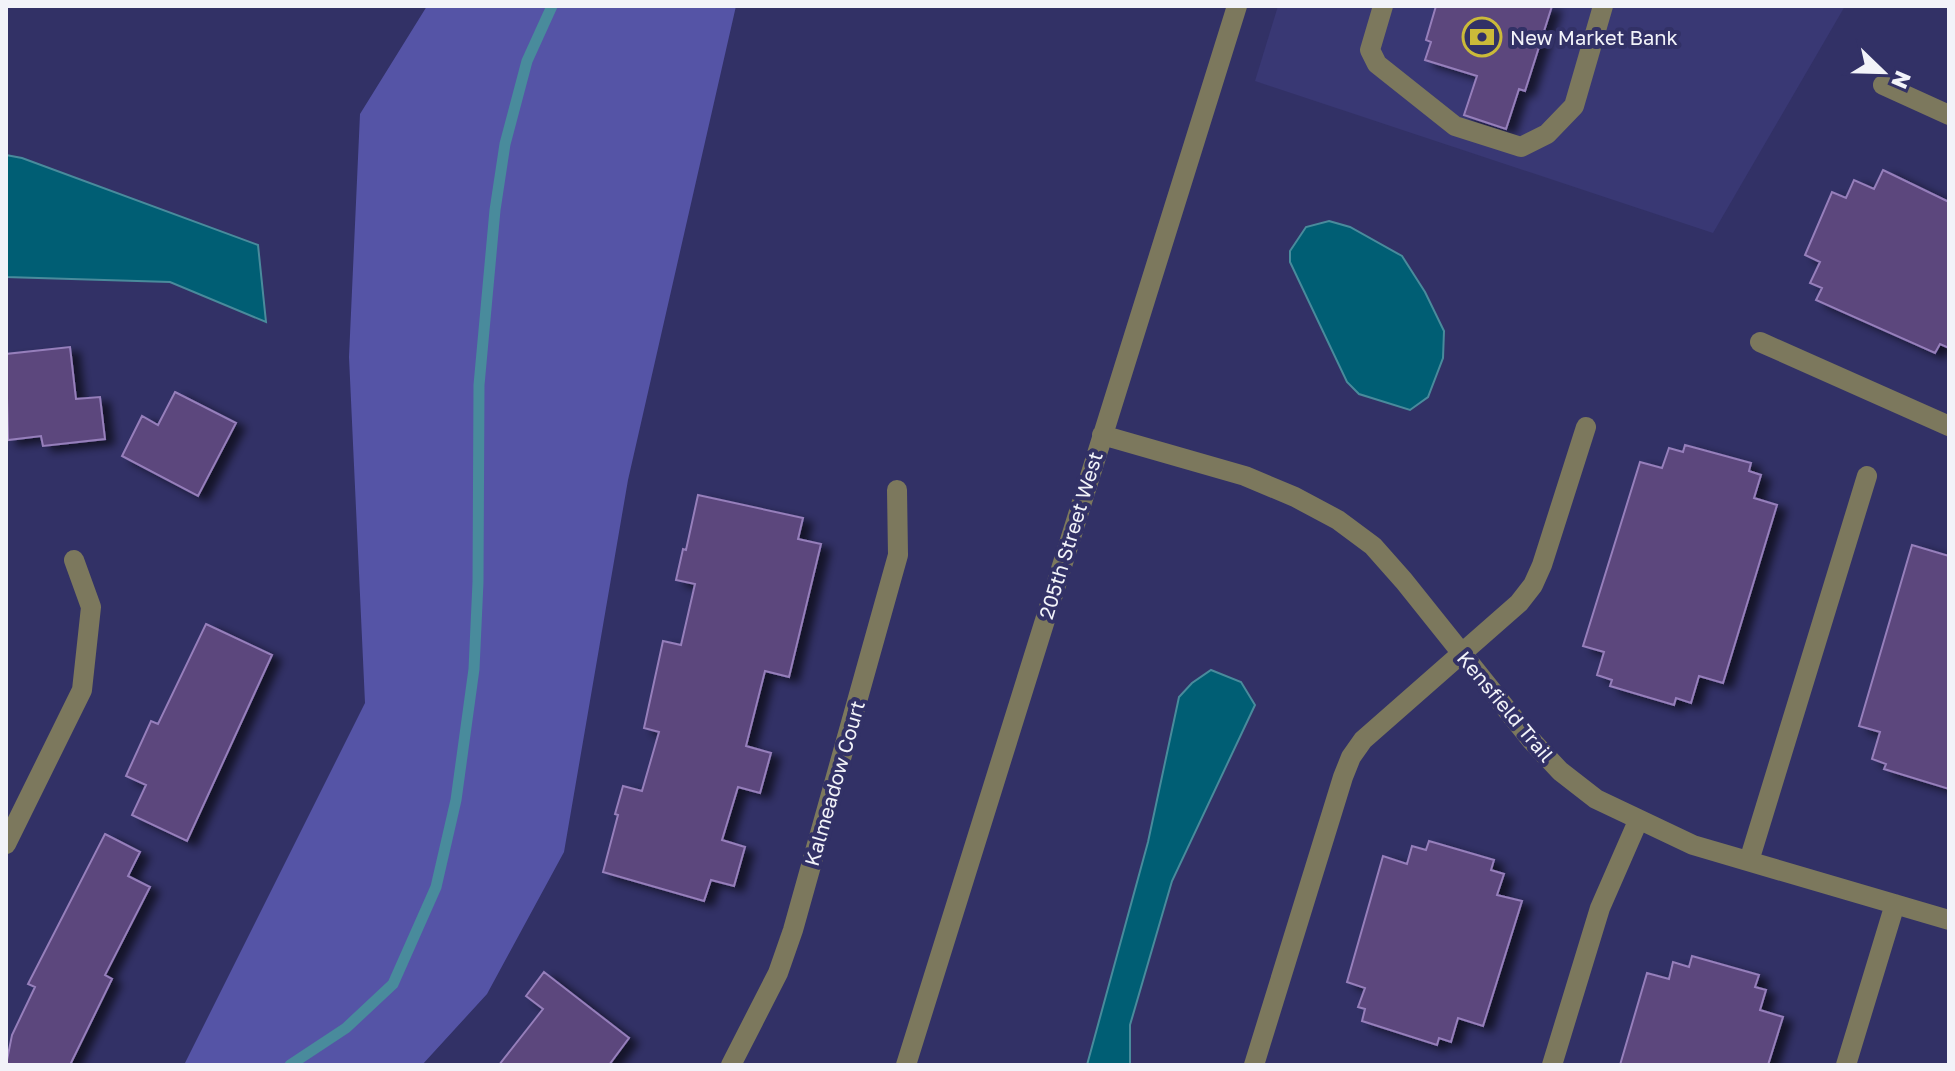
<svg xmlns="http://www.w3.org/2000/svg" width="1955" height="1071" font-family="'Golos Text',sans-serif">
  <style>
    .built { fill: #393874 }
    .green { fill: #5554a6 }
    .water { fill: #005e74; stroke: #498b9c; stroke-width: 2 }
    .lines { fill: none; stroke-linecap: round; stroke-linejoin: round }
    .stream { stroke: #498b9c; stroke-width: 11 }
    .building { fill: #5c467d; stroke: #967fbb; stroke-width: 2; filter: url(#shadow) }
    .minor { stroke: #7c785d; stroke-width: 20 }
    .labels { text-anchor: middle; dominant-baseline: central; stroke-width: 8; stroke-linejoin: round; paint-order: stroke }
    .poi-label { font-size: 20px; fill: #f2f3f9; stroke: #323166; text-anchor: start }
    .street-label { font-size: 20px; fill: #f2f3f9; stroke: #323166 }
  </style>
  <defs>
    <filter id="shadow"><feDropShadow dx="9" dy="5" stdDeviation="4" flood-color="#0009"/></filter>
  </defs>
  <rect width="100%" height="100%" fill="#323166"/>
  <path class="built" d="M 1278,6 L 1845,6 L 1713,233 L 1255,81 Z"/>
  <path class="green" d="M 427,6 L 736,6 L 628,480 L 564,852 L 487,994 L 422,1065 L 184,1065 L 365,703 L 349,357 L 360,114 Z"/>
  <path class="water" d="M 6,155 L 22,158 L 258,245 L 266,322 L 170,282 L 6,277 Z
    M 1329,221 L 1350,227 L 1402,256 L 1425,292 L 1444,331 L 1443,358 L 1428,397 L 1410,410 L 1359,394 L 1347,382 L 1290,262 L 1290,251 L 1306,227 Z
    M 1211,670 L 1241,682 L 1255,705 L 1172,881 L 1130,1025 L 1130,1065 L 1087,1065 L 1148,842 L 1179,697 L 1192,683 Z"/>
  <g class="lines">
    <path class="stream" d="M 290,1065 L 346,1028 L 393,984 L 436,887 L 456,800 L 474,669 L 478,582 L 479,385 L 495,210 L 505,144 L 527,61 L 552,6"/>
  </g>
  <path class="building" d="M 1436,6 L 1552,6 L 1525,91 L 1519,89 L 1506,129 L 1464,115 L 1477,76 L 1425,60 L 1431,42 L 1426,40 Z
    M 1883,170 L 1949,202 L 1949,348 L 1940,344 L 1935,353 L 1816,300 L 1822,288 L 1810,283 L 1820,262 L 1805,255 L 1832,192 L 1846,198 L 1854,180 L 1874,189 Z
    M 70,347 L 76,399 L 100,397 L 105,439 L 43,446 L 41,436 L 8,440 L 6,354 Z
    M 175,392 L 236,423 L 198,496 L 122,456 L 142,416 L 158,425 Z
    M 1685,445 L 1751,463 L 1749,471 L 1761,475 L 1754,498 L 1777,505 L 1723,683 L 1699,676 L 1691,703 L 1676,698 L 1674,705 L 1610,686 L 1612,680 L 1597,675 L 1604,652 L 1583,646 L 1640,462 L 1662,468 L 1669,448 L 1683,452 Z
    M 698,495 L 803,518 L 798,539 L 821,544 L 789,677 L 765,671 L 746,746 L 771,753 L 760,793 L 738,787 L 722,840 L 745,847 L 734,886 L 711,880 L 704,901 L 603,872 L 618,815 L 615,814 L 623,786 L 642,791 L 659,732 L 644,728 L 663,641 L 681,645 L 695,584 L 676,580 L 683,549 L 686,550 Z
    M 1912,545 L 1949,556 L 1949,789 L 1884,769 L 1886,764 L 1872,759 L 1880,732 L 1859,726 Z
    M 206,624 L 272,655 L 187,841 L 132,815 L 146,785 L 126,776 L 151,721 L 158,724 Z
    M 105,834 L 140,852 L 128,876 L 150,887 L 105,975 L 112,979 L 70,1065 L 6,1065 L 12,1035 L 35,987 L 28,984 Z
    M 1429,841 L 1494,860 L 1491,870 L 1504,874 L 1497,895 L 1522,901 L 1483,1026 L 1458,1018 L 1451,1042 L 1439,1038 L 1437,1045 L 1362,1021 L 1365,1009 L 1358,1007 L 1365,988 L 1347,982 L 1383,856 L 1407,864 L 1412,846 L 1426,850 Z
    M 1692,956 L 1759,975 L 1755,987 L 1766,990 L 1760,1010 L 1783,1017 L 1768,1065 L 1620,1065 L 1647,973 L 1669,979 L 1673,962 L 1689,967 Z
    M 544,972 L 629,1038 L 609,1065 L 499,1065 L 543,1009 L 526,996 Z"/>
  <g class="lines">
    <path class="minor" d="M 1383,6 L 1370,50 L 1377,64 L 1455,126 L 1521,147 L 1547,134 L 1574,106 L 1603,6
      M 1883,85 L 1949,115
      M 1760,342 L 1949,426
      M 1102,435 L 1245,476 L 1295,497 L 1338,520 L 1373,546 L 1404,581 L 1532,741 L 1560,771 L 1596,799 L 1693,845 L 1949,920
      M 6,844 L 82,690 L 91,607 L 74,560
      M 1749,861 L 1867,476
      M 731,1065 L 778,973 L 793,930 L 898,555 L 897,490
      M 906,1065 L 1237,6
      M 1254,1065 L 1343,777 L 1351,757 L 1363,740 L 1519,603 L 1533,585 L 1542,565 L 1586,427
      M 1552,1065 L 1600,908 L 1638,821
      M 1846,1065 L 1895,904"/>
  </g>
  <defs>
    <g id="bank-ring" transform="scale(2)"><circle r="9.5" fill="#323166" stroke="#cbba39" stroke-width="1.5"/><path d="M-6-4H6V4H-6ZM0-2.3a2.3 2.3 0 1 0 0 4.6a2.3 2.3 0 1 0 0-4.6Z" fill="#cbba39"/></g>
  </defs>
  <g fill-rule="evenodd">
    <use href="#bank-ring" x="1482" y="37"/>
  </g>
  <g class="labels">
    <g class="poi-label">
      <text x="1510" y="37">New Market Bank</text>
    </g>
    <g class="street-label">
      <text transform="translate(1070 535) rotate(-73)">205th Street West</text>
      <text transform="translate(1506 706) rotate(50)">Kensfield Trail</text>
      <text transform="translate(834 783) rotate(-74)">Kalmeadow Court</text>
    </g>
  </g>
  <rect width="1955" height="1071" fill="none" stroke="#f2f3f9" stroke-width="16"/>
  <g transform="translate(1883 72) rotate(113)" stroke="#323166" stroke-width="6" paint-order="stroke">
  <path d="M0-6L14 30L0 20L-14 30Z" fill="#f2f3f9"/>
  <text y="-12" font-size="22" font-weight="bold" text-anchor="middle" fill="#f2f3f9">N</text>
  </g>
</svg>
